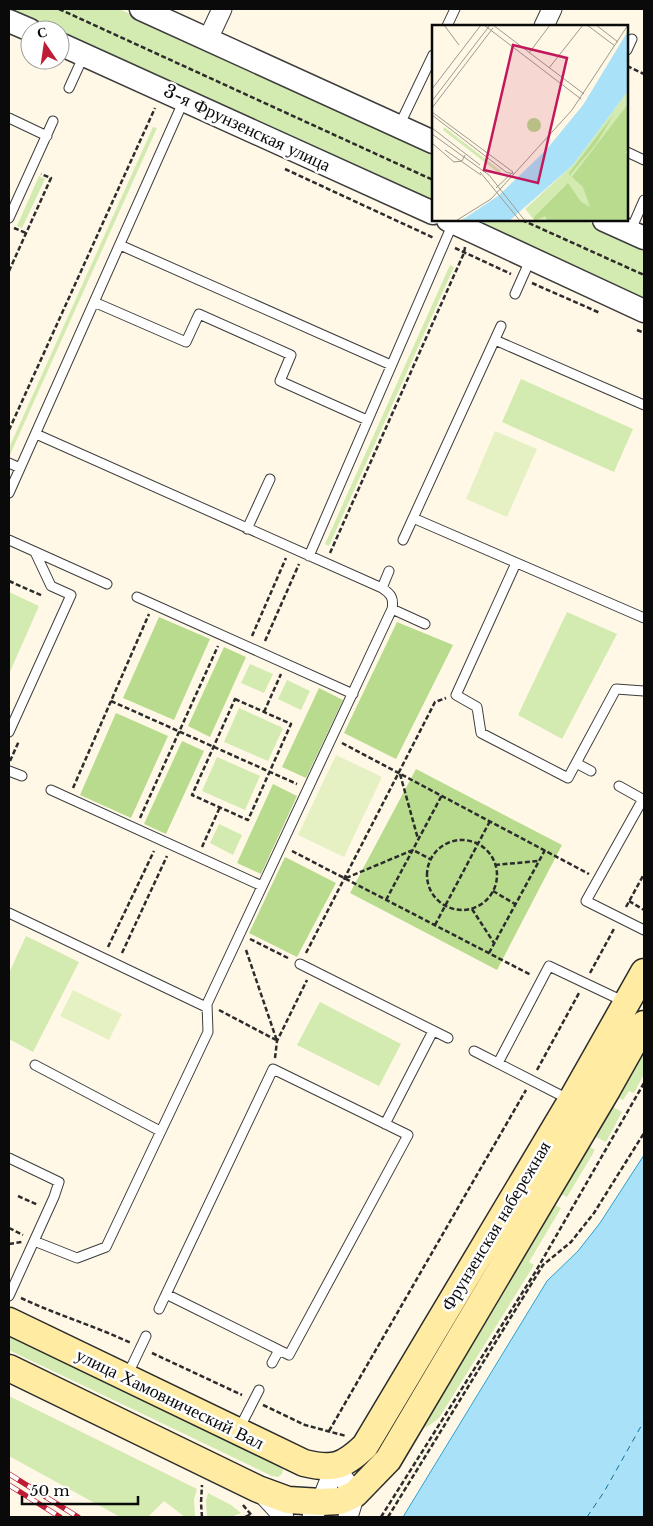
<svg xmlns="http://www.w3.org/2000/svg" width="653" height="1526" font-family="'Libre Baskerville',serif">
  <style>
    .green { fill: #d3eab0 }
    .forest { fill: #b8db8e }
    .pitch { fill: #e5f1c2 }
    .water { fill: #a9e2f8; stroke: #2da0d2 }
    .lines { fill: none; stroke-linecap: round; stroke-linejoin: round }
    .ferry { stroke: #106e9e; stroke-width: 1; stroke-dasharray: 6 5; stroke-linecap: butt }
    .service-casing { stroke: #3d3d3d; stroke-width: 11 }
    .minor-casing { stroke: #3d3d3d; stroke-width: 21 }
    .tertiary-casing { stroke: #3d3d3d; stroke-width: 25 }
    .secondary-casing { stroke: #2c2c2c; stroke-width: 29 }
    .path { stroke: #2c2c2c; stroke-width: 2.5; stroke-dasharray: 5 2.5; stroke-linecap: butt }
    .service { stroke: #fff; stroke-width: 9 }
    .minor { stroke: #fff; stroke-width: 19 }
    .tertiary { stroke: #fff; stroke-width: 22 }
    .secondary { stroke: #ffeba1; stroke-width: 26 }
    .rail-casing { stroke: #be1e35; stroke-width: 5.5 }
    .rail { stroke: #fff; stroke-width: 4; stroke-dasharray: 11; stroke-linecap: butt }
    .labels { text-anchor: middle; dominant-baseline: central; stroke-width: 5; stroke-linejoin: round; paint-order: stroke }
    .street-label { font-size: 18px; fill: #0a0a0a; stroke: #fff }
    .inset-river { fill: none; stroke: #a9e2f8; stroke-width: 2.5 }
    .inset-road { fill: none; stroke: #9d998e; stroke-width: 1 }
    .view { fill: #c2185b; fill-opacity: 0.15; stroke: #c2185b; stroke-width: 2.5 }
    .inset-edge { fill: none; stroke: #0a0a0a; stroke-width: 2.5 }
  </style>
  <rect width="100%" height="100%" fill="#fff8e6"/>
  <path class="green" d="M 9,9 L 119,9 L 433,152 L 433,203 L 60,35 L 60,30 L 48,30 L 9,12 Z
    M 153,127 L 157,128 L 9,457 L 9,448 Z
    M 39,176 L 45,179 L 22,228 L 17,226 Z
    M 472,220 L 584,220 L 644,247 L 644,300 Z
    M 450,265 L 454,267 L 329,546 L 325,544 Z
    M 521,379 L 633,429 L 614,472 L 502,422 Z
    M 9,592 L 39,606 L 9,674 Z
    M 567,612 L 617,634 L 562,739 L 518,715 Z
    M 250,664 L 273,674 L 264,693 L 241,683 Z
    M 287,680 L 310,691 L 301,710 L 278,699 Z
    M 239,708 L 283,728 L 268,761 L 224,742 Z
    M 217,757 L 260,776 L 245,810 L 202,791 Z
    M 219,824 L 242,835 L 233,855 L 210,843 Z
    M 26,936 L 79,962 L 33,1052 L 9,1039 L 9,973 Z
    M 320,1002 L 401,1044 L 379,1086 L 297,1045 Z
    M 644,1050 L 644,1074 L 634,1093 L 629,1091 L 623,1100 L 617,1097 Z
    M 611,1106 L 622,1112 L 606,1142 L 594,1136 Z
    M 588,1146 L 595,1150 L 567,1197 L 561,1194 Z
    M 555,1205 L 561,1208 L 529,1262 L 534,1265 L 439,1418 L 430,1425 L 421,1430 L 503,1294 Z
    M 9,1335 L 278,1464 L 283,1469 L 282,1474 L 278,1477 L 272,1476 L 9,1350 Z
    M 9,1396 L 197,1489 L 194,1499 L 195,1517 L 185,1517 L 164,1501 L 148,1517 L 120,1517 L 9,1456 Z
    M 208,1493 L 231,1505 L 241,1513 L 231,1517 L 207,1517 L 206,1501 Z"/>
  <path class="forest" d="M 159,617 L 210,639 L 174,720 L 123,698 Z
    M 397,622 L 453,645 L 396,759 L 344,733 Z
    M 224,647 L 246,657 L 210,737 L 188,726 Z
    M 319,688 L 343,700 L 306,778 L 282,767 Z
    M 116,713 L 168,736 L 131,818 L 80,795 Z
    M 182,741 L 204,751 L 166,834 L 144,824 Z
    M 416,769 L 562,845 L 497,970 L 350,893 Z
    M 273,784 L 297,796 L 261,874 L 237,863 Z
    M 285,857 L 336,883 L 297,957 L 249,933 Z"/>
  <path class="pitch" d="M 495,431 L 537,449 L 507,517 L 466,499 Z
    M 336,755 L 382,777 L 344,857 L 298,835 Z
    M 73,990 L 122,1014 L 109,1040 L 60,1016 Z"/>
  <path class="water" d="M 644,1155 L 644,1517 L 403,1517 L 547,1281 L 578,1251 L 600,1223 Z"/>
  <g class="lines">
    <path class="ferry" d="M 587,1517 L 604,1492 L 644,1421"/>
    <g class="service-casing">
      <path id="service" d="M 447,26 L 455,9
        M 627,50 L 632,39
        M 69,88 L 84,55
        M 9,118 L 47,136
        M 399,126 L 433,55
        M 627,152 L 644,160
        M 9,218 L 53,121
        M 630,232 L 644,200
        M 120,245 L 391,365
        M 515,294 L 531,258
        M 94,302 L 186,342 L 199,314 L 291,355 L 280,381 L 367,420
        M 495,340 L 644,405
        M 36,434 L 382,588 C 391,594 394,598 392,609 L 425,624
        M 9,463 L 20,468
        M 9,493 L 184,100
        M 413,518 L 644,618
        M 247,529 L 270,479
        M 9,540 L 107,584
        M 403,540 L 501,326
        M 309,556 L 453,223
        M 516,563 L 456,695 L 477,707 L 481,733 L 568,778 L 616,689 L 644,691
        M 382,588 L 389,571
        M 137,597 L 353,694
        M 9,732 L 71,595 L 51,586 L 35,552
        M 576,763 L 591,771
        M 9,771 L 22,776
        M 619,786 L 644,800
        M 51,790 L 262,886
        M 643,799 L 586,901 L 644,930
        M 9,913 L 206,1007
        M 300,964 L 448,1038
        M 474,1051 L 570,1100
        M 498,1063 L 549,966 L 625,1002
        M 35,1065 L 160,1131
        M 385,1124 L 433,1031
        M 9,1158 L 59,1182 L 54,1197 L 34,1241
        M 9,1296 L 34,1241 L 77,1258 L 106,1247 L 208,1032 L 207,1004 L 392,609
        M 159,1309 L 273,1069 L 408,1135 L 289,1355 L 166,1294
        M 272,1363 L 279,1350
        M 127,1376 L 146,1336
        M 239,1429 L 259,1390"/>
    </g>
    <g class="minor-casing">
      <path id="minor" d="M 544,26 L 552,9
        M 208,39 L 222,9
        M 335,1467 L 355,1494 L 348,1517
        M 261,1492 L 284,1517
        M 312,1517 L 321,1502 L 335,1467"/>
    </g>
    <g class="tertiary-casing">
      <path id="tertiary" d="M 141,9 L 433,142
        M 9,21 L 30,30
        M 60,44 L 433,213
        M 448,220 L 644,311
        M 604,220 L 644,238"/>
    </g>
    <g class="secondary-casing">
      <path id="secondary" d="M 9,1321 L 304,1463 C 333,1470 343,1467 365,1446 L 571,1101 L 644,972
        M 9,1368 L 258,1489 L 288,1500 L 321,1502 L 340,1501 L 355,1494 L 388,1460 L 607,1090 L 644,1024"/>
    </g>
    <path class="path" d="M 59,9 L 433,180
      M 627,66 L 644,74
      M 285,169 L 434,238
      M 522,220 L 644,275
      M 14,228 L 26,233
      M 455,248 L 511,274
      M 9,271 L 51,178 L 41,174
      M 532,283 L 600,313
      M 637,330 L 644,333
      M 9,430 L 155,108
      M 330,553 L 464,253 L 465,247
      M 9,581 L 43,596
      M 252,636 L 286,558
      M 265,641 L 299,564
      M 235,699 L 291,724 L 248,820 L 192,795 Z
      M 111,701 L 297,784
      M 264,712 L 281,674
      M 342,743 L 589,874
      M 10,761 L 19,741
      M 400,774 L 418,839
      M 73,788 L 149,614
      M 140,818 L 218,646
      M427 875a35 35 0 1 1 70 0a35 35 0 1 1-70 0Z
      M 202,847 L 220,807
      M 292,851 L 531,975
      M 495,865 L 538,861
      M 346,878 L 413,850 L 430,859
      M 493,891 L 515,904
      M 386,900 L 442,795
      M 629,901 L 644,910
      M 626,907 L 644,874
      M 472,909 L 494,943
      M 435,925 L 490,821
      M 250,939 L 290,959
      M 108,947 L 154,851
      M 246,950 L 277,1041
      M 122,953 L 167,856
      M 306,953 L 435,702 L 446,698
      M 489,953 L 545,850
      M 590,973 L 615,927
      M 219,1010 L 276,1040
      M 275,1058 L 277,1041 L 307,980
      M 537,1070 L 579,993
      M 18,1196 L 38,1205
      M 9,1228 L 23,1235
      M 9,1244 L 22,1242
      M 21,1298 C 57,1315 95,1326 131,1343
      M 152,1353 L 242,1395
      M 263,1405 L 305,1425 L 346,1436
      M 329,1431 L 526,1090
      M 243,1505 L 253,1517
      M 202,1517 L 201,1503 L 202,1485
      M 245,1517 L 251,1514
      M 381,1517 L 536,1271 L 644,1083
      M 388,1517 L 543,1265 L 571,1242 L 594,1213 L 644,1133"/>
    <use href="#service" class="service"/>
    <use href="#minor" class="minor"/>
    <use href="#tertiary" class="tertiary"/>
    <use href="#secondary" class="secondary"/>
    <g class="rail-casing">
      <path id="rail" d="M 9,1474 L 78,1517
        M 9,1485 L 60,1517"/>
    </g>
    <use href="#rail" class="rail"/>
  </g>
  <g class="labels">
    <g class="street-label">
      <text transform="translate(247 128) rotate(25)">3-я Фрунзенская улица</text>
      <text transform="translate(496 1226) rotate(-59)">Фрунзенская набережная</text>
      <text transform="translate(170 1399) rotate(26)">улица Хамовнический Вал</text>
    </g>
  </g>
  <g transform="translate(432 25)">
    <rect width="196" height="196" fill="#fff8e6"/>
    <path d="M 196,66 L 196,196 L 103,196 L 93,184 L 141,140 ZM 12,102 L 69,146 L 68,149 L 11,105 Z" fill="#d3eab0"/>
    <path d="M 196,79 L 196,124 L 193,128 L 197,130 L 196,196 L 116,196 L 113,191 L 102,196 L 102,192 L 136,158 L 149,177 L 158,182 L 151,162 L 140,152 ZM 182,89 L 164,119 L 137,151 L 137,148 ZM95 100a7 7 0 1 1 14 0a7 7 0 1 1-14 0Z" fill="#b8db8e"/>
    <path d="M 196,6 L 196,66 L 141,140 L 77,196 L 27,197 L 66,171 L 114,125 L 151,80 Z" fill="#a9e2f8"/>
    <path class="inset-river" d="M 78,176 L 144,109 L 197,35M 84,180 L 148,113 L 197,44M 50,197 L 73,179M 61,197 L 76,185"/>
    <path class="inset-road" d="M 12,0 L 27,20M 52,0 L 149,74M 61,0 L 152,69M 155,0 L 183,21M 164,0 L 186,17M 97,28 L 118,0M 117,43 L 151,0M 0,64 L 49,0M 0,76 L 58,0M 0,83 L 61,3M 0,87 L 81,147M 0,90 L 74,147 L 82,149 L 140,85 L 196,0M 0,103 L 48,140M 0,109 L 57,150 L 94,197M 0,118 L 22,137 L 30,136 L 33,130M 13,125 L 49,150M 48,147 L 89,197M 64,163 L 81,147M 22,197 L 59,174 L 82,149"/>
    <path class="view" d="M 81,20 L 135,33 L 106,158 L 52,145 Z"/>
    <rect width="196" height="196" class="inset-edge"/>
  </g>
  <rect width="653" height="1526" fill="none" stroke="#0a0a0a" stroke-width="20"/>
  <g transform="translate(45 45) rotate(347)"><circle r="24" fill="#ffffff" stroke="#9d9d9d"/>
  <path d="M0-4L9 19L0 12L-9 19Z" fill="#be1e35"/>
  <text y="-8" font-size="14" font-weight="bold" text-anchor="middle" fill="#0a0a0a">С</text>
  </g>
  <path d="M22 1496v8h116v-8" fill="none" stroke="#0a0a0a" stroke-width="2.5"/>
  <text x="30" y="1496" font-size="15" fill="#0a0a0a" stroke="#ffffff" stroke-width="4" paint-order="stroke">50 m</text>
</svg>
